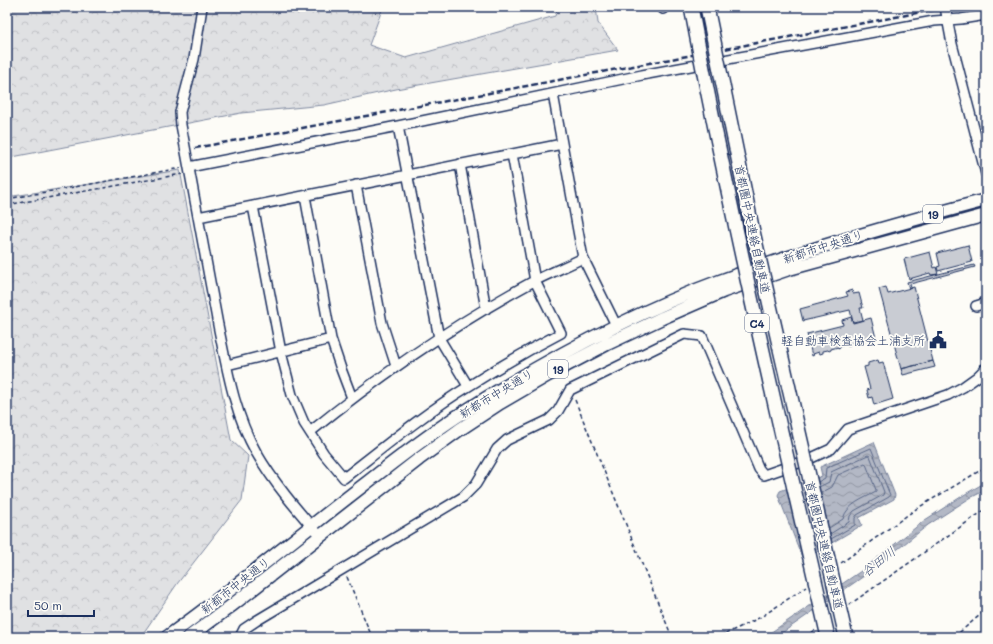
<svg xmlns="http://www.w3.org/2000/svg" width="993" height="644" font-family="Mali,'Klee One',sans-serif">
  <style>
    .forest { fill: url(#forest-crowns); stroke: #7e88a0 }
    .water { fill: url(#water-waves); stroke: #76819c }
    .pier { fill: #fdfcf7 }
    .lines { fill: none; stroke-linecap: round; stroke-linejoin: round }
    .shore { stroke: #586687; stroke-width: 1 }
    .building { fill: #c9ccd3; stroke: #1b2f5e }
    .minor-casing { stroke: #1b2f5e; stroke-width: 12 }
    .major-casing { stroke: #1b2f5e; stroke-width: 15 }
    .path { stroke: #1b2f5e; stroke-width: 1.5; stroke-dasharray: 4 3; stroke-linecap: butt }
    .minor { stroke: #fdfcf7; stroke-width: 9 }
    .major { stroke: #fdfcf7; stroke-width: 12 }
    .rail { stroke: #1b2f5e; stroke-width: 2.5; stroke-dasharray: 6 3; stroke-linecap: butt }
    .highway-bridge-casing { stroke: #1b2f5e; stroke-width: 16; stroke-linecap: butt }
    .highway-bridge { stroke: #fdfcf7; stroke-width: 13 }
    .labels { text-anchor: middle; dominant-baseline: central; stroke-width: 3.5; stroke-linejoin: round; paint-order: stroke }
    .shield { fill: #fdfcf7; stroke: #5f6c8c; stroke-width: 1 }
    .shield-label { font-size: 11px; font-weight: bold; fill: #1b2f5e }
    .street-label { font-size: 12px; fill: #1b2f5e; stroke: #fdfcf7 }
    .poi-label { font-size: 12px; fill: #1b2f5e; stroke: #fdfcf7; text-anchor: end }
    .water-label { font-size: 13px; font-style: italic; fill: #49587d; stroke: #fdfcf7 }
  </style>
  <defs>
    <pattern id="forest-crowns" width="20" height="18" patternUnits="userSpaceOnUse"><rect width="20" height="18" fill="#e0e1e3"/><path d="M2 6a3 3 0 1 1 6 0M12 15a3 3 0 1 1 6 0" fill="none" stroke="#c0c1c5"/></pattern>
    <pattern id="water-waves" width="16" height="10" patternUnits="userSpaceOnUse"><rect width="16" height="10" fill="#b3b8c5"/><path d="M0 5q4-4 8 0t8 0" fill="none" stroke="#9196a3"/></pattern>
  </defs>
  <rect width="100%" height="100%" fill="#fdfcf7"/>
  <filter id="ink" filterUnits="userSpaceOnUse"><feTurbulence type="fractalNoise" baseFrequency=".025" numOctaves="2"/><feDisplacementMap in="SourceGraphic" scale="8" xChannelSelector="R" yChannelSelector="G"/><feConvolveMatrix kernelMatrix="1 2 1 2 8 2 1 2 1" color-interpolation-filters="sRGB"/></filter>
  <g filter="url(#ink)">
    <path class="forest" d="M 7,7 L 383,7 L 369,45 L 406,58 L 555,16 L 558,7 L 596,7 L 598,23 L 618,50 L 396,89 L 324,105 L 241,113 L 7,158 Z
      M 180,170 L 231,440 L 248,456 L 242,500 L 177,584 L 144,632 L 134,637 L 7,637 L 7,197 Z"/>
    <path class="water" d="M 874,442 L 895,495 L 894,499 L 859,518 L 862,525 L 803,560 L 778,495 L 780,491 L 822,476 L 820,467 Z
      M 986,482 L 986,490 L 970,498 L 928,525 L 864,576 L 776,637 L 763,637 L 770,633 L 861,571 L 925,520 L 967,493 Z"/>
    <path class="pier" d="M 801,482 L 815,540 L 814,545 L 817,555 L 805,562 L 802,549 L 798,544 L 787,486 Z"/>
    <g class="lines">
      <path class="shore" d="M 818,482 L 825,478 L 826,468 L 871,448 L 890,495 L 889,497 L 857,515 L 855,518 L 855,525 L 831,539
        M 819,487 L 829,482 L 831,472 L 868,455 L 870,456 L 884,492 L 883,495 L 854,511 L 850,516 L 849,522 L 830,534
        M 821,493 L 832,487 L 838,475 L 865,463 L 866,464 L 876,490 L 876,492 C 863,499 847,504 843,519 L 829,528"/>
    </g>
    <path class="building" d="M 968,245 L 972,262 L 938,271 L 937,267 L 940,266 L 937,253 Z
      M 930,252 L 934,268 L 936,267 L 938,274 L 931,275 L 930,273 L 909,279 L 904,259 Z
      M 974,265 L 975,267 L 910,284 L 911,288 L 909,289 L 907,282 Z
      M 886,287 L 888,294 L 914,287 L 933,361 L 901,369 L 879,289 Z
      M 852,290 L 853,294 L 859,293 L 863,308 L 860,308 L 863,320 L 853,322 L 850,310 L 803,321 L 800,309 L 848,296 L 846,292 Z
      M 851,317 L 853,323 L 871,318 L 876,338 L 875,337 L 868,339 L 868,341 L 866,342 L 865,340 L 859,341 L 859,343 L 857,344 L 856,342 L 849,344 L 850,346 L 847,346 L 847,345 L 840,346 L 840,348 L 838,349 L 838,347 L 831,349 L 831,350 L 829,351 L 828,350 L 823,351 L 823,353 L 820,354 L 819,352 L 813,354 L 814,355 L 812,356 L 807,334 L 843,325 L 842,320 Z
      M 878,360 L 879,363 L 883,362 L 893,399 L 874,405 L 872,397 L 869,398 L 867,390 L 870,389 L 864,367 L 868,366 L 868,363 Z
      M 933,361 L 935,367 L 903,375 L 901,369 Z"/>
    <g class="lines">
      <g class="minor-casing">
        <path id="minor" d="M 202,7 L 194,59 L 180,112 L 181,125 C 194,192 205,258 218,325 C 227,368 234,413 256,452 C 273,482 297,510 320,536
          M 662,7 L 663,9
          M 945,7 L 952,44 L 986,174
          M 553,94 L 583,258 L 616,325
          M 398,126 L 439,338 L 468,386
          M 460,164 L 486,309
          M 189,167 L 398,126 L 642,75 L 934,21 L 961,19 L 986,15
          M 356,185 L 382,323 L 396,366
          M 305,196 L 331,339 L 341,369 L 352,398
          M 253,206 L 281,352 L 292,395 L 304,423 L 324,454 L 344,478 C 385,446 425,413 469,386 C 499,367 530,349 561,333 L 535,281 L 512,154
          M 198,217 L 562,144
          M 976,306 L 986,303
          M 227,365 L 331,339
          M 310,432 C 380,375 455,324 534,281 C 550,273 567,266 583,258
          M 240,637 L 244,629 L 256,621 L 463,497 L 476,484 L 497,449 L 507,440 L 549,420 L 558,411 L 570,390 L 684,334 L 702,336 L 759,469 L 764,475 L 807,460 L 831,449 L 848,429 L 948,395 L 963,387 L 977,377 L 986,368"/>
      </g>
      <g class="major-casing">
        <path id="major" d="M 167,637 C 236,588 301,533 369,481 C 397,459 426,437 456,417 C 539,364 627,315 720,281 C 807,249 896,224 986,200
          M 189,637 L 231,606 L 419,459 L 459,430 L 500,403 L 548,375 L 607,344 L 662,318 L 724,291 L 789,269 L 986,215"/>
      </g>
      <path class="path" d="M 7,199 L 181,168
        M 7,205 L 182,174
        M 575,400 L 672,637
        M 841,563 L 916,509 L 986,467
        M 347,577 L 372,637
        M 849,605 L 986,509
        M 719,637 L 761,617 L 806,587
        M 806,637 L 815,630
        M 954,637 L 986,610"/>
      <use href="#minor" class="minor"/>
      <use href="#major" class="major"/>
      <path class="rail" d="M 195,148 L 949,7"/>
      <g class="highway-bridge-casing">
        <path id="highway-bridge" d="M 691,7 C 731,218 780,427 828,637
          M 707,7 L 752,227 L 846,637"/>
      </g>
      <use href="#highway-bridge" class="highway-bridge"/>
    </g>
  </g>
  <defs>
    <g id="civic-bare" transform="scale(1.38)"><path d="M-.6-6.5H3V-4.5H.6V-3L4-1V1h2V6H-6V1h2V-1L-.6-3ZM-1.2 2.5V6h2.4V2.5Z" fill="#1b2f5e" stroke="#fdfcf7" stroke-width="2.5" paint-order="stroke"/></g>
  </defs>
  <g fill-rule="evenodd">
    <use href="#civic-bare" x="938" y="340"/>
  </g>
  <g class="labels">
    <g class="shield">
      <rect x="923" y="205" width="20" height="18" rx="3"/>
      <rect x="745" y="314" width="24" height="18" rx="3"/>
      <rect x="548" y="360" width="20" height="18" rx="3"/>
    </g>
    <g class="shield-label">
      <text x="933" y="214">19</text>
      <text x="757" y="323">C4</text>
      <text x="558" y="369">19</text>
    </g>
    <g class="street-label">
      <text transform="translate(753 229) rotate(78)">首都圏中央連絡自動車道</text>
      <text transform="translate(823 246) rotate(-18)">新都市中央通り</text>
      <text transform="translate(496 393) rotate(-31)">新都市中央通り</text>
      <text transform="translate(825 545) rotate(77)">首都圏中央連絡自動車道</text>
      <text transform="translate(235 585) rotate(-38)">新都市中央通り</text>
    </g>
    <g class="poi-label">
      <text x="925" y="340">軽自動車検査協会土浦支所</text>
    </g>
    <g class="water-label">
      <text transform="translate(878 561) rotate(-38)">谷田川</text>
    </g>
  </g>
  <rect width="993" height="644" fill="none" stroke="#fdfcf7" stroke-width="24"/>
  <rect x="12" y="12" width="969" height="620" fill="none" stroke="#1b2f5e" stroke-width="1.5" filter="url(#ink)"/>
  <path d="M28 610v6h66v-6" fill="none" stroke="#1b2f5e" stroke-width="2"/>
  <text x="34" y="610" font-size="12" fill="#1b2f5e" stroke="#fdfcf7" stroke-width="3" paint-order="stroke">50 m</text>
</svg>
